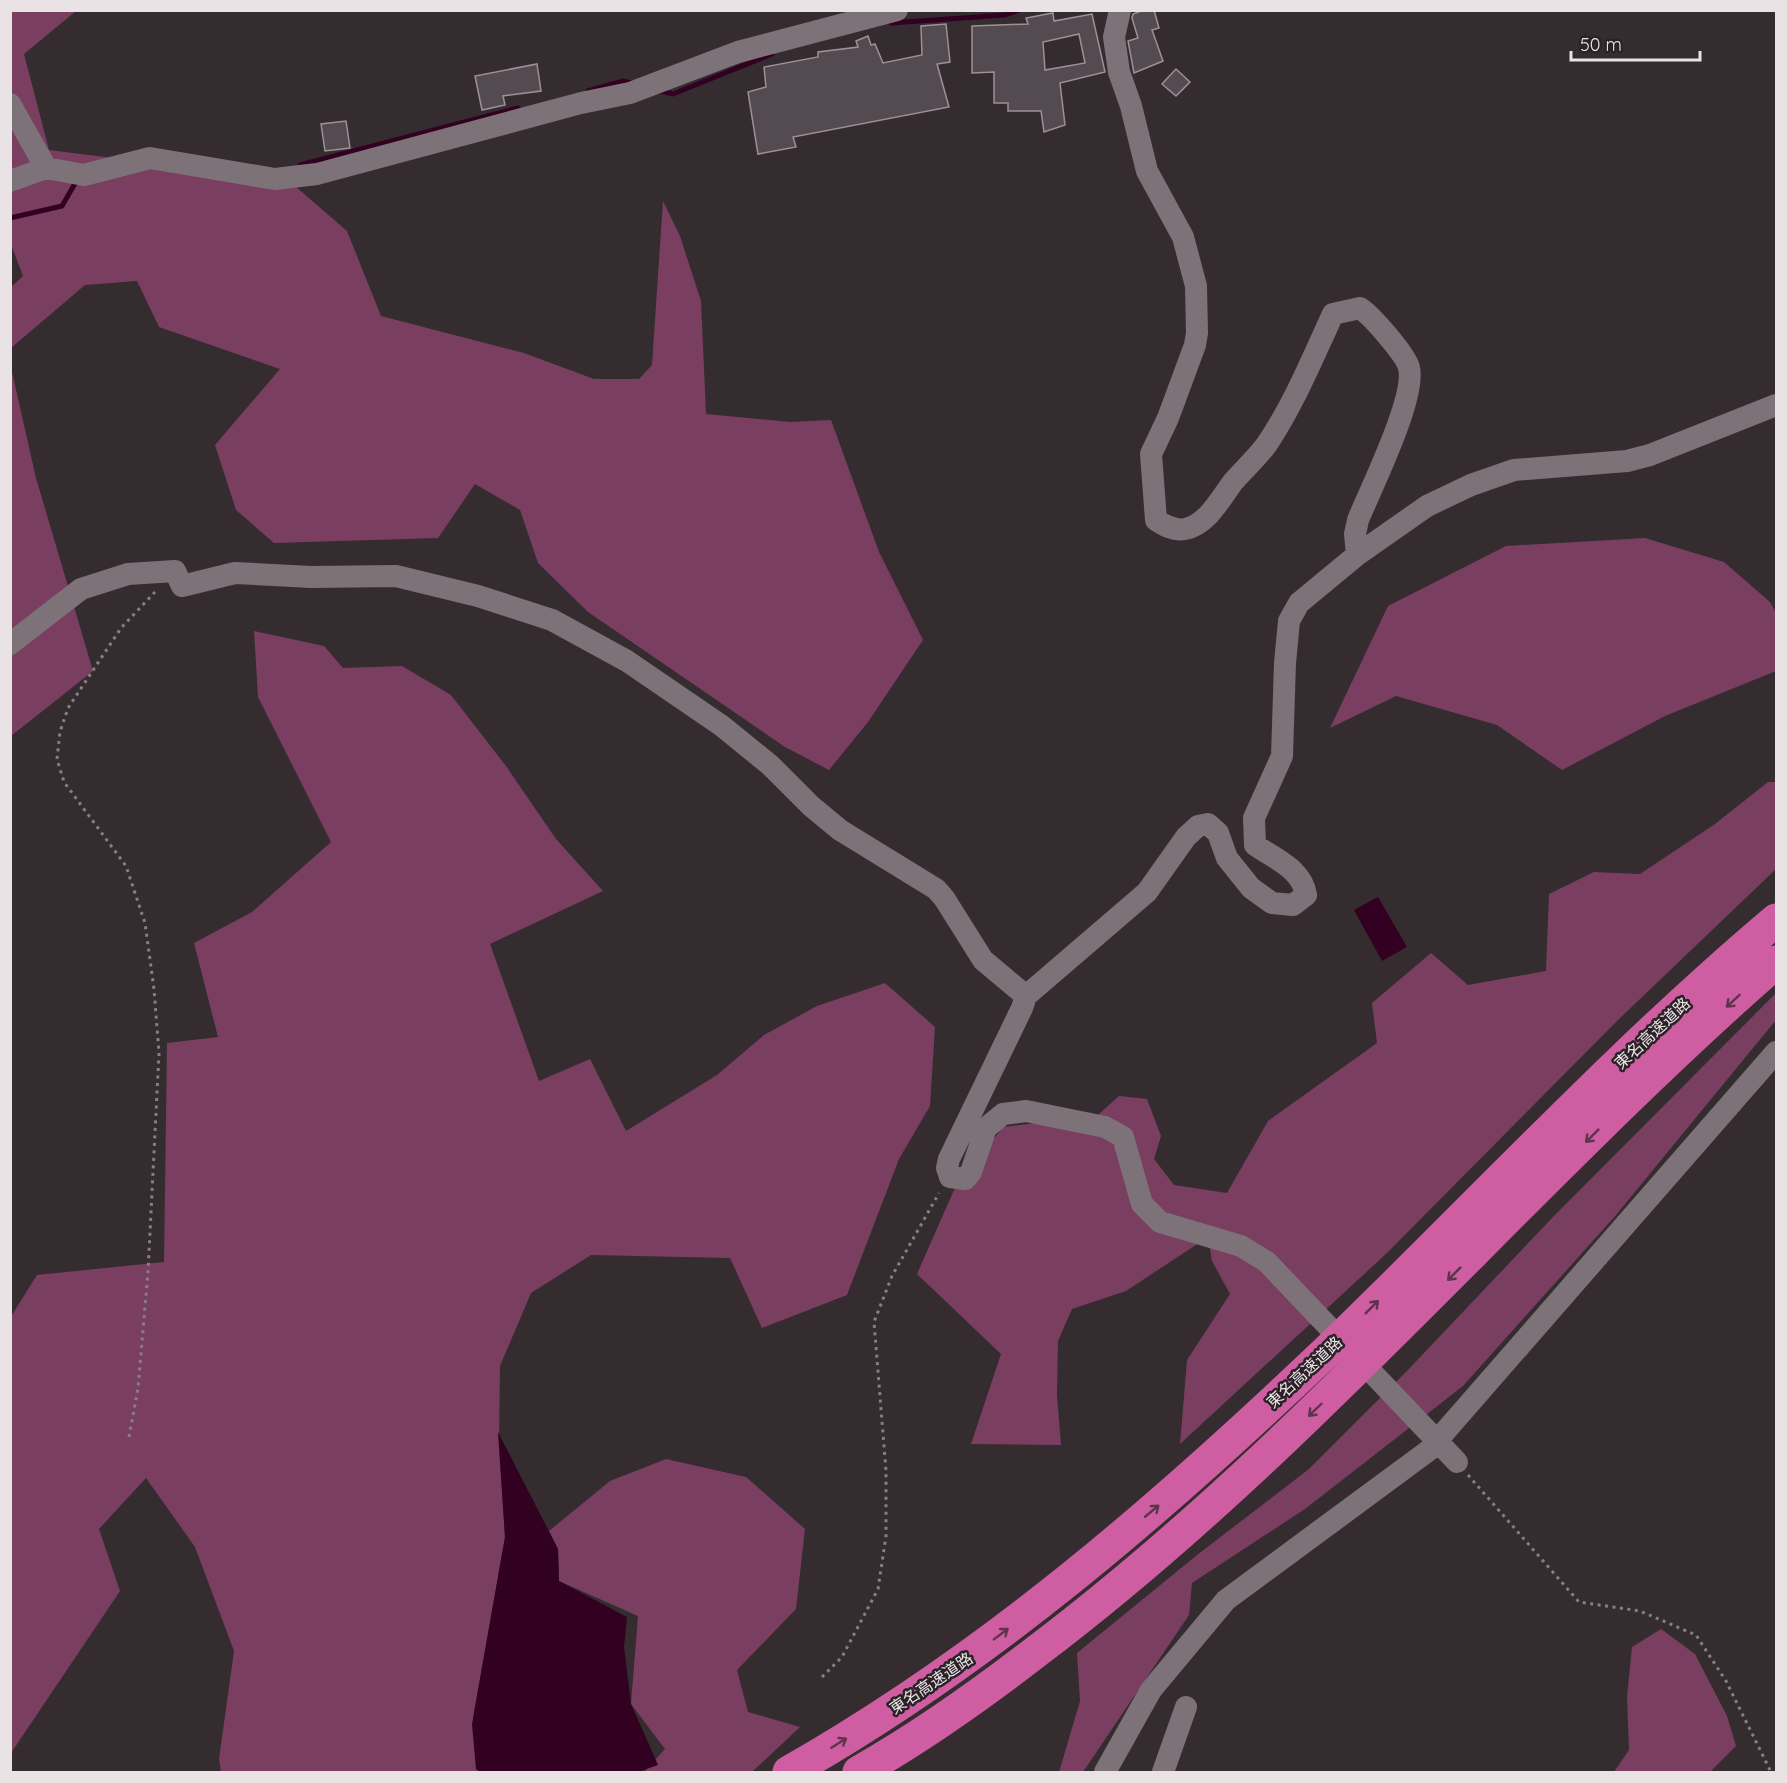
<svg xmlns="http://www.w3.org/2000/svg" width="1787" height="1783" font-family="Quicksand,'Noto Sans JP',sans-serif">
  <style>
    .green { fill: #7a3e61 }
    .water { fill: #320021 }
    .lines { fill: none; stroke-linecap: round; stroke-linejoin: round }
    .stream { stroke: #320021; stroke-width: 5 }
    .building { fill: #544b50; stroke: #9c9197; stroke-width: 1.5; fill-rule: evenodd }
    .path { stroke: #877f83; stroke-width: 3; stroke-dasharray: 3 4.5; stroke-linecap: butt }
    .minor { stroke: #7d7278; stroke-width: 22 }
    .highway { stroke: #cf5da2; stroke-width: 33 }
    .oneway { stroke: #5c344c }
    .labels { text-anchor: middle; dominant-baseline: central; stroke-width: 5; stroke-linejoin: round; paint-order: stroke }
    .street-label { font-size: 16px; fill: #e9e3e6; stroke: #2b2227 }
  </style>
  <rect width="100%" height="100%" fill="#352c30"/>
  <path class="green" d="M 11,11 L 76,11 L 24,54 L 49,150 L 288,180 L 347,231 L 381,316 L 524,353 L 594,379 L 639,379 L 652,365 L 663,201 L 680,236 L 701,301 L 706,414 L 790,422 L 831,420 L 879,552 L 923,640 L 868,722 L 829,770 L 785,747 L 588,612 L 538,563 L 520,510 L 475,484 L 438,538 L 274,543 L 236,510 L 215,445 L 280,369 L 159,327 L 137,281 L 85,285 L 11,348 L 11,287 L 23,276 L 10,242 Z
    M 10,363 L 36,478 L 93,671 L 11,736 Z
    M 1645,538 L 1724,562 L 1770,602 L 1776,613 L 1776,671 L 1665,716 L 1562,770 L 1497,725 L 1396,696 L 1330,728 L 1388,606 L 1506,546 Z
    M 254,631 L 324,646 L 343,668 L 402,666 L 451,695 L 506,766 L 556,839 L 603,891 L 490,944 L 539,1081 L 590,1059 L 626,1131 L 717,1075 L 764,1035 L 817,1006 L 885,983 L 935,1027 L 930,1106 L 899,1159 L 847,1295 L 762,1328 L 730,1258 L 591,1255 L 531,1293 L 500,1366 L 499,1444 L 505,1537 L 474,1713 L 476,1769 L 480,1772 L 221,1772 L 219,1759 L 234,1651 L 195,1547 L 146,1478 L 99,1529 L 120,1591 L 11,1753 L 10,1318 L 37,1275 L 164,1262 L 167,1043 L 218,1037 L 194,943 L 252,912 L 331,842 L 258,697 Z
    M 1768,782 L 1776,782 L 1776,869 L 1617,1021 L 1387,1253 L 1180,1444 L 1187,1360 L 1230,1294 L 1212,1261 L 1208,1237 L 1126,1291 L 1072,1309 L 1058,1341 L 1057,1395 L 1061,1445 L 971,1444 L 1001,1354 L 917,1274 L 954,1190 L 1003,1127 L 1046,1122 L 1090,1122 L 1119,1096 L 1147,1099 L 1161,1136 L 1154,1159 L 1174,1185 L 1227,1193 L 1268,1121 L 1377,1043 L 1372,1003 L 1431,953 L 1468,985 L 1546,971 L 1549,894 L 1594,872 L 1640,874 L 1715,824 Z
    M 1776,993 L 1776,1020 L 1616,1215 L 1463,1386 L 1305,1509 L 1192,1583 L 1189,1615 L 1083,1772 L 1059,1772 L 1080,1701 L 1077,1653 L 1197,1555 L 1309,1469 L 1405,1373 L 1552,1218 Z
    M 666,1459 L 746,1477 L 805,1529 L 796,1609 L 737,1670 L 748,1712 L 800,1727 L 752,1772 L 644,1772 L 665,1749 L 631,1704 L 638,1616 L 559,1581 L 558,1549 L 549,1531 L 610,1481 Z
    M 1661,1629 L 1695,1654 L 1727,1716 L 1736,1746 L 1710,1772 L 1614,1772 L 1629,1750 L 1627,1697 L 1632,1647 Z"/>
  <path class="water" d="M 1378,897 L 1407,947 L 1382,961 L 1354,910 Z
    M 498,1432 L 558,1549 L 559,1581 L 627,1617 L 624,1647 L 631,1704 L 658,1765 L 638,1772 L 480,1772 L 476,1769 L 472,1724 L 505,1537 Z"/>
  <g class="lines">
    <path class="stream" d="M 891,23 L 1005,15 L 1019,10
      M 588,91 L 623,81 L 631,83
      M 660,91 L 673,94 L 772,54
      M 300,165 L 518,108
      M 10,218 L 62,206 L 77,180"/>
  </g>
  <path class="building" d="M 1144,10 L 1154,10 L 1159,28 L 1152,30 L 1163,61 L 1134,73 L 1128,41 L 1138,38 L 1132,18 L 1133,14 Z
    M 1053,13 L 1054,21 L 1092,14 L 1105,72 L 1060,83 L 1065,125 L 1044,132 L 1041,111 L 1008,111 L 1008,103 L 994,103 L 994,72 L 972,73 L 972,26 L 1028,24 L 1026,18 ZM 1079,34 L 1085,63 L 1045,70 L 1043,42 Z
    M 946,24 L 950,62 L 937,64 L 949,107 L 793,137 L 796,147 L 758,154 L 748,92 L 766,87 L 764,67 L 818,57 L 818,52 L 858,47 L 856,41 L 868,36 L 871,45 L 875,44 L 883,63 L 922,55 L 921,26 Z
    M 537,64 L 541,91 L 503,96 L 505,105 L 482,110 L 475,76 Z
    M 1176,69 L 1190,82 L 1176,96 L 1162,84 Z
    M 346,121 L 350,148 L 325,151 L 321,124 Z"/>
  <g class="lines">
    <path class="path" d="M 129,1437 L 138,1388 L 148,1272 L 159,1053 L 154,989 L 145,923 L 126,866 L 64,782 L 57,759 L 60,732 L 68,708 L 121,628 L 155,592
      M 1468,1475 L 1579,1602 L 1640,1611 L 1696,1635 L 1726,1681 L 1771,1772
      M 822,1677 L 842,1657 L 878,1589 L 886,1536 L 886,1471 L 874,1322 L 892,1276 L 939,1193"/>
    <path class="minor" d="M 1120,10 L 1114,37 L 1119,72 L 1131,106 L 1147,171 L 1183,237 L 1196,286 L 1197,333 L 1195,345 L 1168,418 L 1151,454 L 1156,520 C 1165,526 1174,531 1185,529 C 1207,525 1221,498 1233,482 C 1244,469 1257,458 1267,444 C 1294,404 1313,357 1333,314 L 1360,308 C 1371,315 1407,356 1409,368 C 1416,398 1371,488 1358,520 L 1355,534 L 1357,555
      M 10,104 L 46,168
      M 10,181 L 46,168 L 84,175 L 150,158 L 275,179 L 317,174 L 581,103 L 630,93 L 738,52 L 897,10
      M 10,644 L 81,589 L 128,574 L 175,571 L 182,586 L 235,573 L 311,577 L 396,576 L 478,596 L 552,620 L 627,661 L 722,726 L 770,765 L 811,806 L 840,830 L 936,889 L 944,898 L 983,960 L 1026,996
      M 1457,1462 L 1267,1262 L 1241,1246 L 1160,1222 L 1142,1204 L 1123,1137 L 1105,1127 L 1026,1111 L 1003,1114 L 986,1128 L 971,1172 L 965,1179 L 950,1177 L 947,1168 L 949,1159 L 1022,1008 L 1026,996 L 1147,892 L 1186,837 L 1198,826 L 1208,824 L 1218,833 L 1227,858 L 1251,888 L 1272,903 L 1293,905 L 1306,895 C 1302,869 1275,859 1255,845 L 1254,818 L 1282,756 L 1285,663 L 1289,621 L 1299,603 L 1357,555 L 1427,506 L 1471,485 L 1514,470 L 1627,461 L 1650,455 L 1776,405
      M 1105,1772 L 1151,1690 L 1226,1600 L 1428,1451 L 1776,1052
      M 1163,1772 L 1186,1707"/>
    <path class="highway" d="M 789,1772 C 988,1659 1160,1510 1326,1352 C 1476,1208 1617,1054 1776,920
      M 859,1772 C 921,1737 980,1695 1037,1651 C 1307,1447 1522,1184 1776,962"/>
  </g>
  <defs><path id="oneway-shaft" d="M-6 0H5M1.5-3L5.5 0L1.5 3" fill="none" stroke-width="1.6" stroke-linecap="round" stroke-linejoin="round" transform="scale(1.5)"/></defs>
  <g class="oneway">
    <use href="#oneway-shaft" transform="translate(1733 1001) rotate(137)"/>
    <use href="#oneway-shaft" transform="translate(1592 1136) rotate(135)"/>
    <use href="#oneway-shaft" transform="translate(1454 1274) rotate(135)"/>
    <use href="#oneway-shaft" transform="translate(1372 1307) rotate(-45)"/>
    <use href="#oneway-shaft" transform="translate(1315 1410) rotate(136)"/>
    <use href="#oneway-shaft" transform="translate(1152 1511) rotate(-40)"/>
    <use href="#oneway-shaft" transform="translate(1001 1634) rotate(-37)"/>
    <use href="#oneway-shaft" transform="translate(839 1743) rotate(-32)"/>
  </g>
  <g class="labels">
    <g class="street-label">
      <text transform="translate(1652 1033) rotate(-43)">東名高速道路</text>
      <text transform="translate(1304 1372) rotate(-43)">東名高速道路</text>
      <text transform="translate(931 1683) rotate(-34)">東名高速道路</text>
    </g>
  </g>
  <rect width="1787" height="1783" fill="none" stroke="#e9e3e6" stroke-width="24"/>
  <path d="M1571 51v9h129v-9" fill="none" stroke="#e9e3e6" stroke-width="3"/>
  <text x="1580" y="51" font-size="18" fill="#e9e3e6" stroke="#2b2227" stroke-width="4.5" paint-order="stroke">50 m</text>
</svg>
